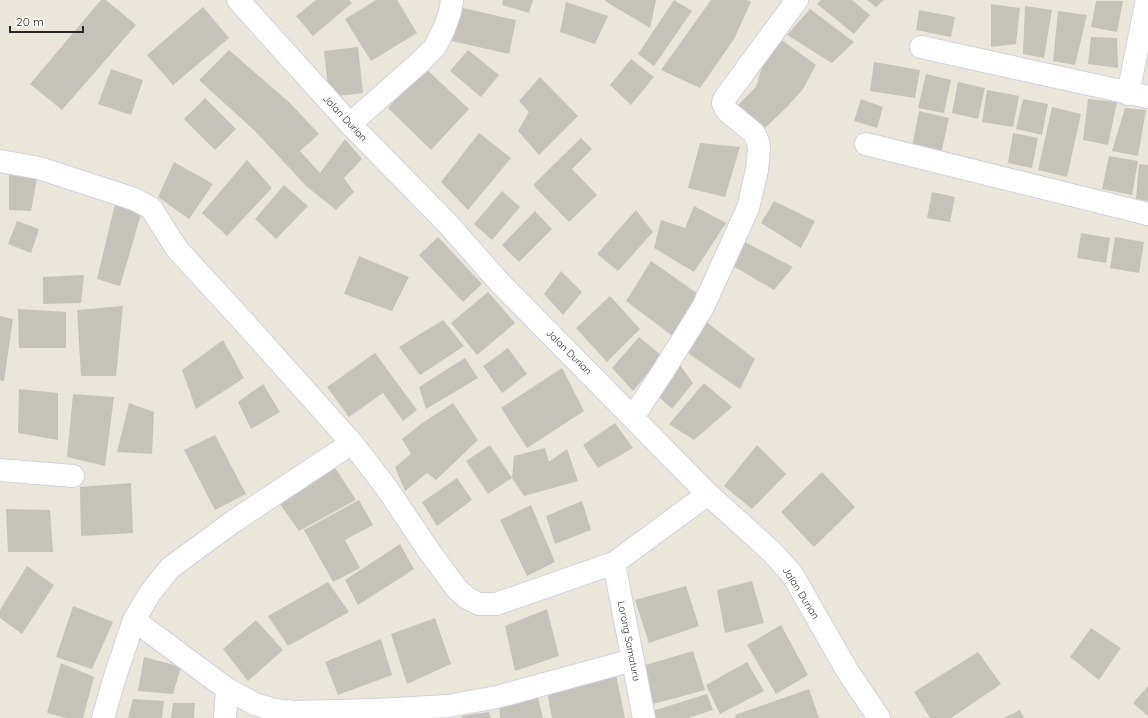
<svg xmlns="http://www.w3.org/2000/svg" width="1148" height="718" font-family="Quicksand,sans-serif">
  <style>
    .building { fill: #c5c2ba }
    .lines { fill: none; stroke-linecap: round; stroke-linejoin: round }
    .street-casing { stroke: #d0d0e0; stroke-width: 24 }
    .street { stroke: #fff; stroke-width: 22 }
    .labels { text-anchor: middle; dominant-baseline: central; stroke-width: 3; stroke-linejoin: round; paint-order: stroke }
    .street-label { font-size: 10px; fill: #282828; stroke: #fff }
  </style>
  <rect width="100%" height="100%" fill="#eae6da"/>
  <path class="building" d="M 101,0 L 106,0 L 136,25 L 62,110 L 30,84 Z
    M 316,0 L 349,0 L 352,3 L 313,36 L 296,16 Z
    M 376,0 L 397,0 L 417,33 L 371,61 L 345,19 Z
    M 503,0 L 533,0 L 529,13 L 502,5 Z
    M 606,0 L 656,0 L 650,28 L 605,1 Z
    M 674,0 L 692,11 L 654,66 L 638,54 Z
    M 711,0 L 748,0 L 751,2 L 734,39 L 700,88 L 661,70 Z
    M 821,0 L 852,0 L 870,15 L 854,34 L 817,4 Z
    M 867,0 L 884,0 L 876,7 Z
    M 1096,1 L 1123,1 L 1117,32 L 1091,27 Z
    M 566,2 L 608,16 L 595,44 L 560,32 Z
    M 991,4 L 1020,8 L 1016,44 L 991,47 Z
    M 1025,6 L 1052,10 L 1044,58 L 1023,54 Z
    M 203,7 L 229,38 L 173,85 L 147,55 Z
    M 459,7 L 516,20 L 509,54 L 452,41 Z
    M 810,9 L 854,42 L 832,63 L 787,35 Z
    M 919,10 L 955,17 L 951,37 L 916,30 Z
    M 1058,11 L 1087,15 L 1075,65 L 1053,61 Z
    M 775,35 L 816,65 L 803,89 L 787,107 L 765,128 L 733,110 L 756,87 L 764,61 Z
    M 1091,37 L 1117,38 L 1118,68 L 1088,64 Z
    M 358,47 L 363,93 L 329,97 L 324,51 Z
    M 229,50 L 290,103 L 319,134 L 300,151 L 320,173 L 345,139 L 362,159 L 344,178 L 354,192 L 336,210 L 306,186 L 257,133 L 199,80 Z
    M 468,50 L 499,75 L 481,97 L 450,71 Z
    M 631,59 L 654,77 L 631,105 L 610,85 Z
    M 874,62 L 920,70 L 915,98 L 870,91 Z
    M 425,68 L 469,109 L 431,150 L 388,108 Z
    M 111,69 L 143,80 L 131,115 L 98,104 Z
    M 926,74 L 951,80 L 944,113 L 918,108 Z
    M 540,77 L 578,116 L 539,155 L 518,131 L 529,112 L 519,101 Z
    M 958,82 L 985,88 L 978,119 L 952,113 Z
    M 987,90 L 1019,96 L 1013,127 L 982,122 Z
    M 205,98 L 236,129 L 215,150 L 184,119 Z
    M 861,99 L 883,107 L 877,128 L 854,121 Z
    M 1023,99 L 1048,104 L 1042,135 L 1016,129 Z
    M 1088,99 L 1117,102 L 1108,145 L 1083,140 Z
    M 1052,107 L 1081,114 L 1067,177 L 1038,170 Z
    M 1125,108 L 1146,110 L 1138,156 L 1112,151 Z
    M 919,111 L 949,118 L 941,154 L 912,147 Z
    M 479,133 L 511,158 L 468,210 L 441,182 Z
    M 1013,133 L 1038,138 L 1032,168 L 1008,163 Z
    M 581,138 L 592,149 L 572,169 L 597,195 L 569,222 L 533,185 Z
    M 700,143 L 740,147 L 725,197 L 688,188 Z
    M 1109,156 L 1138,161 L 1132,195 L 1102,189 Z
    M 247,160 L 272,188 L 227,236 L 202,213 Z
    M 174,162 L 213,184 L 189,219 L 158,197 Z
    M 1139,164 L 1148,165 L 1148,201 L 1136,199 Z
    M 9,173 L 38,173 L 31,211 L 9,210 Z
    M 284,185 L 308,206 L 276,239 L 255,219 Z
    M 502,191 L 520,207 L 492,240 L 474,224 Z
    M 932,192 L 955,197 L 950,222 L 927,218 Z
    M 774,201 L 815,221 L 801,248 L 761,223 Z
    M 115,204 L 142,211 L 120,286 L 97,279 Z
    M 694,206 L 726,223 L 694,272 L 654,248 L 661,220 L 685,228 Z
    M 636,210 L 653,232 L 618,271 L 597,254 Z
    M 535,211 L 552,229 L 519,262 L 502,245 Z
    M 17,221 L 39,229 L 31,253 L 8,244 Z
    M 1081,233 L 1110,238 L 1106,263 L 1077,258 Z
    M 438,237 L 482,284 L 463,302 L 419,255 Z
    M 1115,237 L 1144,242 L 1139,273 L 1110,268 Z
    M 739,239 L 793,267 L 774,290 L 733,266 Z
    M 359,256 L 409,277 L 392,311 L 344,294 Z
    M 651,261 L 701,296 L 674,337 L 626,301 Z
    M 561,271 L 582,292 L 563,315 L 544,294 Z
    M 84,275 L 81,303 L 43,304 L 43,277 Z
    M 488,292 L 515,323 L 477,355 L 451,323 Z
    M 610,296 L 640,329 L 607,362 L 576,328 Z
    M 123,306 L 116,376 L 81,376 L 77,310 Z
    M 18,309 L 66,312 L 66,348 L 19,348 Z
    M 0,316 L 13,319 L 4,381 L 0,380 Z
    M 443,320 L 464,346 L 420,375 L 399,347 Z
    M 705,321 L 755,359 L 740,389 L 685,351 Z
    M 639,337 L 662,356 L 633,391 L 612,368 Z
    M 223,340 L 244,378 L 196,409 L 182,370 Z
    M 508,348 L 527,374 L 502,393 L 483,366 Z
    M 375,353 L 417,410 L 403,421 L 383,393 L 349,417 L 327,387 Z
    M 465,358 L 478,378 L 426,409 L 419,387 Z
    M 677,361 L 693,383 L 672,409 L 654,392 Z
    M 562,368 L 584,411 L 527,448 L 501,408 Z
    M 704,383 L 732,407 L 694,440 L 669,424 Z
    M 263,384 L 280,412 L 251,429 L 238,402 Z
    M 19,389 L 58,393 L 58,440 L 18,433 Z
    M 73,394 L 114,397 L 105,466 L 67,457 Z
    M 129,403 L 154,412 L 152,454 L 117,452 Z
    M 453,403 L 478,440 L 436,480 L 427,473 L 405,491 L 395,467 L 411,454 L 402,439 L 421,424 Z
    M 615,423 L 633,448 L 598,468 L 583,445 Z
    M 215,435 L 246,494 L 215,510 L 184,450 Z
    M 490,445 L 512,478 L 488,494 L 466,461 Z
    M 757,445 L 786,474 L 752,509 L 724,486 Z
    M 545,448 L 549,462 L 567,449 L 578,481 L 524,496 L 512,478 L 514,456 Z
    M 332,463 L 356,500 L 299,531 L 275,497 Z
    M 822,472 L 855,507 L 814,547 L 781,512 Z
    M 457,478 L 472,500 L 437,526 L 422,502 Z
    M 131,483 L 133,533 L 81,536 L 80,487 Z
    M 359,500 L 373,525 L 345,540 L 360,568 L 333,582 L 304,530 Z
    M 582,501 L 591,530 L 555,544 L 546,516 Z
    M 531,505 L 555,562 L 527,576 L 500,520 Z
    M 6,509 L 50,510 L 53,552 L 8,552 Z
    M 400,544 L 414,569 L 358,605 L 345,580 Z
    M 27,566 L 54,585 L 22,634 L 0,618 L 0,610 Z
    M 752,581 L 764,623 L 725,633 L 717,590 Z
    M 328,582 L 349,612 L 288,646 L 268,616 Z
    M 686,586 L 699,626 L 649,643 L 635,600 Z
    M 73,606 L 113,622 L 92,669 L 56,657 Z
    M 547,609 L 559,656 L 515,671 L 505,626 Z
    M 435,618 L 451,664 L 407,684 L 391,634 Z
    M 256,620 L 283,650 L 248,681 L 223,649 Z
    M 781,625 L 808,675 L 776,694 L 747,645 Z
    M 1091,628 L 1121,648 L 1099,680 L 1070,657 Z
    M 381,639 L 392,675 L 338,695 L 325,662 Z
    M 693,651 L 705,690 L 653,704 L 642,666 Z
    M 978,652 L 1001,684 L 951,718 L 930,718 L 914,692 Z
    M 144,657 L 181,667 L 173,694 L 138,691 Z
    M 747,662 L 764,691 L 720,714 L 706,685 Z
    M 61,663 L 94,677 L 83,718 L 66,718 L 47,713 Z
    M 616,675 L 625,718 L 552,718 L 546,686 Z
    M 1148,686 L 1148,716 L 1133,703 Z
    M 809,689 L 819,718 L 736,718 L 735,715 Z
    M 707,694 L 713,710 L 688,718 L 648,718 L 646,713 Z
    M 538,698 L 543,718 L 500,718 L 499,700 Z
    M 133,699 L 164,701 L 162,718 L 128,718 Z
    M 173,703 L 195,703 L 194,718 L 171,718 Z
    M 1020,710 L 1024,718 L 1004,718 Z
    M 489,712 L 491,718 L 462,718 L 462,716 Z"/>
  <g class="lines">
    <g class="street-casing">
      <path id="street" d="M 238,0 L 350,124 L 448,224 L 499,282 L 708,494 L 771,551 L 792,574 L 848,672 L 879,718
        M 921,47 L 1148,97
        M 1128,94 L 1146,4
        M 350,124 L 419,63 L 435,47 L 444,29 L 450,12 L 452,0
        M 866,144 L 1148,214
        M 0,161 L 39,168 L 134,199 L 151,208 L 177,249 L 243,321 L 352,443 L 386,487 L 429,551 L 457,589 L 467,598 L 479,604 L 496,604 L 614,563 L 708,494
        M 633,417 L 662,373 L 703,307 L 748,208 L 757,170 L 759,149 L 758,142 L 754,133 L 727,111 L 723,103 L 725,98 L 797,0
        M 0,470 L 73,476
        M 614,563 L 644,718
        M 134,620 L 227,689 L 255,704 L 275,710 L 294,712 L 377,710 L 448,706 L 497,697 L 633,660
        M 103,718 L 114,680 L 134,620 L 150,593 L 170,568 L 234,521 L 352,443
        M 225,718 L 227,689"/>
    </g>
    <use href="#street" class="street"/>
  </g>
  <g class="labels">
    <g class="street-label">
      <text transform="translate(345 118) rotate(47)">Jalan Durian</text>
      <text transform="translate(569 352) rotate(45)">Jalan Durian</text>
      <text transform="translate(801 593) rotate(58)">Jalan Durian</text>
      <text transform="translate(629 641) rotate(79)">Lorong Samaturu</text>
    </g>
  </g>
  <path d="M10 26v6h73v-6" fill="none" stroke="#282828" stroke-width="2"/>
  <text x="16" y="26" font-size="12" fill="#282828" stroke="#ffffff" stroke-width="3" paint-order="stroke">20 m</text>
</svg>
